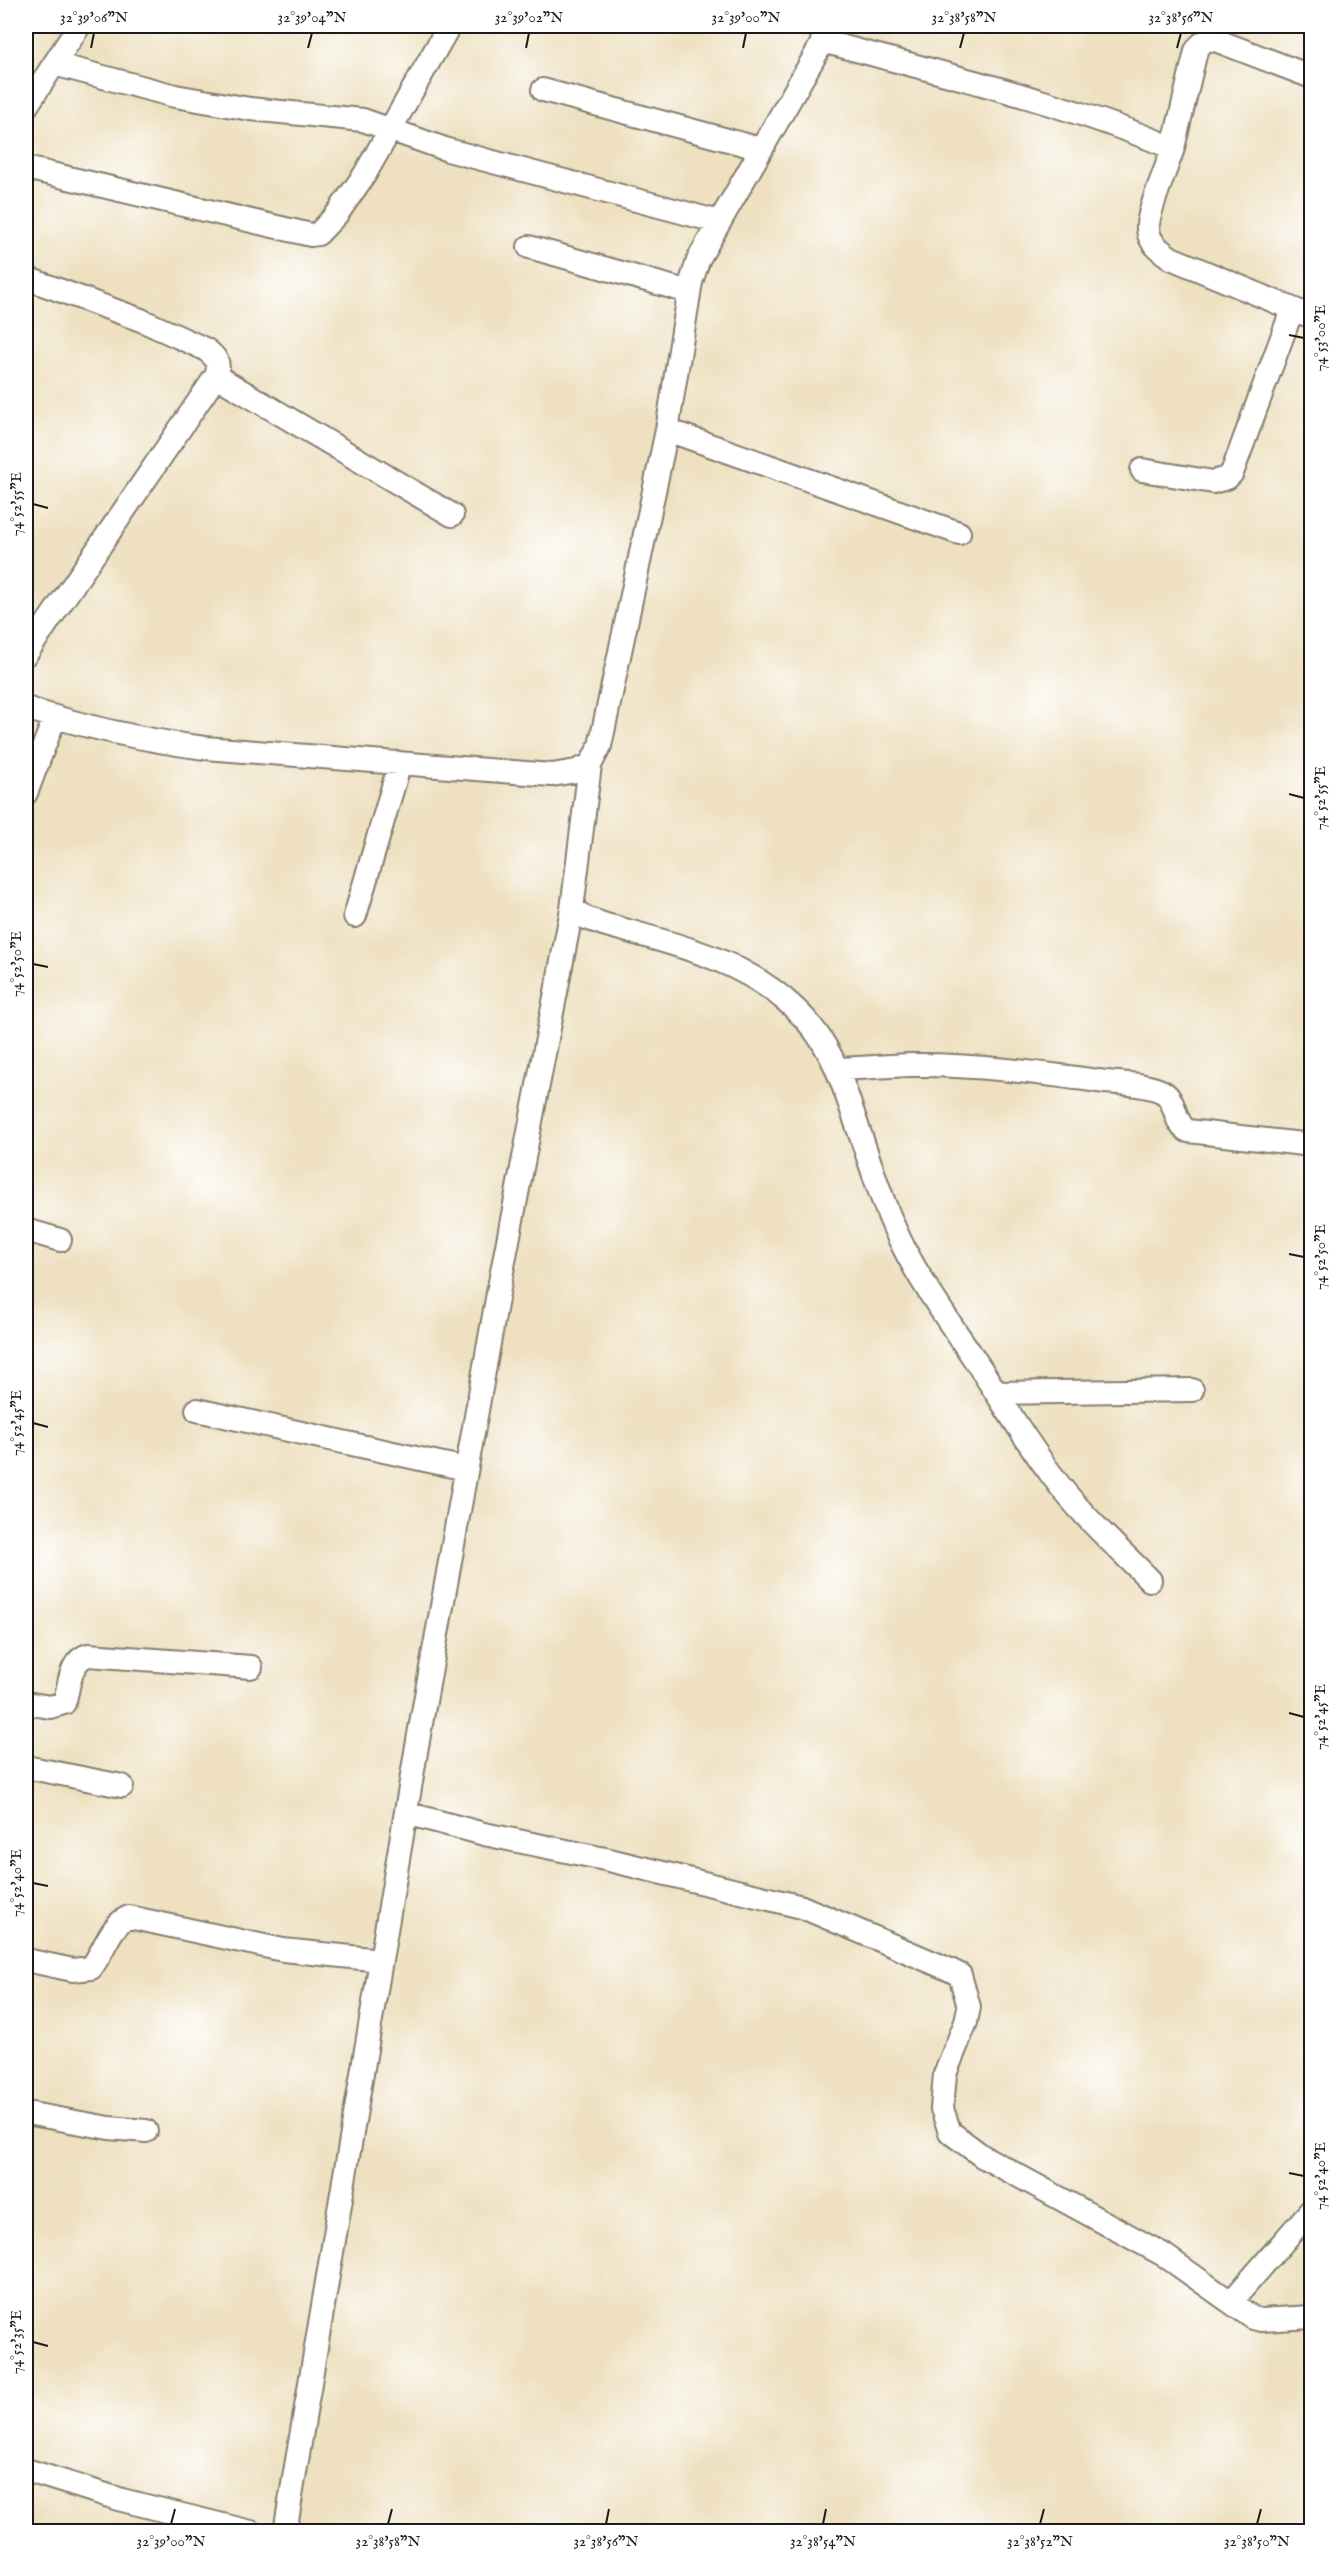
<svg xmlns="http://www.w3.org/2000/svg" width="1337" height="2557" font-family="'IM FELL English',serif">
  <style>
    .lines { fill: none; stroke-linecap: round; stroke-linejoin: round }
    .minor-casing { stroke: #857e6e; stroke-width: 26 }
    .minor { stroke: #fff; stroke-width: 22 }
    .ticks { fill: none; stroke: #1c1c1c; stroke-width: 2 }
    .neatline { fill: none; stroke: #1c1c1c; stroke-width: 2 }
    .ticks-label { font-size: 15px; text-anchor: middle; fill: #1c1c1c }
  </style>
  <rect width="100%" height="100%" fill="#fff"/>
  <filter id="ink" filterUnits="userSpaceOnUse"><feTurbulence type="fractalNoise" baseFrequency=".0167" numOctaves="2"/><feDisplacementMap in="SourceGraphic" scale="12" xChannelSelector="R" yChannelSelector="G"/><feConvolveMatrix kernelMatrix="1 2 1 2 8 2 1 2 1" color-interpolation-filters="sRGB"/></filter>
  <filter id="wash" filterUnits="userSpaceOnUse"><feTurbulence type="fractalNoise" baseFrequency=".008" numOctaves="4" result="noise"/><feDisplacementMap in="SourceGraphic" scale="24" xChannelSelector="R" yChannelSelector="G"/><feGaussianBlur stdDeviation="1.35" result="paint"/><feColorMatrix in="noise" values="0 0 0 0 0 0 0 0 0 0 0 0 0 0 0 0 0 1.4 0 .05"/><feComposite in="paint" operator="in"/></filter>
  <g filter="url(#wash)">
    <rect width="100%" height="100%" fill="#eee0c0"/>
  </g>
  <g filter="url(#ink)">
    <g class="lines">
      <g class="minor-casing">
        <path id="minor" d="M 822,41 C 940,73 1060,101 1173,148 L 1196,51 C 1202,41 1207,38 1218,41 L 1312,77
          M 54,64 L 175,96 L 250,109 L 363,120 L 448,150 L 719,222
          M 543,90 L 761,149
          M 26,107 L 79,26
          M 1173,148 C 1168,165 1146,215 1148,229 C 1149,243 1160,250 1171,258 L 1312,317
          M 26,168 L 311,235 L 318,234 L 337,214 L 365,174 L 449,26
          M 529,247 L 689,292
          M 26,278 L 141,320 L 205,349 C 216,357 221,363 216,376 L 26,654
          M 216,376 L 452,515
          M 667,430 L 959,533
          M 1142,470 L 1213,482 L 1227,478 L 1232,473 L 1292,310
          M 26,708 C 84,727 143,740 205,748 L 552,775 L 576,771 L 590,765 L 600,746 L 667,430 L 691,282 L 699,258 L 832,26
          M 26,793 L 55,717
          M 572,909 L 586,918 L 603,924 C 669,943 739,957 792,1006 C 832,1042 841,1079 858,1128 C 872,1168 885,1212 905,1250 C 924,1287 950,1323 973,1357 C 999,1396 1023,1437 1051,1474 C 1079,1513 1116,1546 1150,1580
          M 355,916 L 400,763
          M 838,1069 C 862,1068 887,1066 911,1065 C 970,1064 1040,1073 1098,1081 C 1118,1084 1143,1083 1161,1091 C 1178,1099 1172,1123 1188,1131 L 1312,1145
          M 26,1230 L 60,1240
          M 997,1393 L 1192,1390
          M 197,1410 L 466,1469
          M 26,1703 L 50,1707 L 64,1703 C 70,1686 69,1661 88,1655 L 251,1667
          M 26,1767 L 122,1786
          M 406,1813 L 484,1834 L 605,1859 L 802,1907 L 948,1969 L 960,1975 L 969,2007 L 966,2022 L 945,2074 L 942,2109 L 950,2132 L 982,2156 L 1164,2255 L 1253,2318 L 1261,2320 L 1312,2317
          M 26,1960 L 73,1970 L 91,1968 C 104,1952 110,1924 129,1917 L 283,1950 L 381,1960
          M 26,2113 L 109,2128 L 146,2131
          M 1231,2302 L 1312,2209
          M 26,2470 L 122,2500 L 251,2532
          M 285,2532 L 417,1746 L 500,1282 L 572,909 L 590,765"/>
      </g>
      <use href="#minor" class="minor"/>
    </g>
  </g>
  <path class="ticks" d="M 91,48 L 94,33M 308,48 L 312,33M 526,48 L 529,33M 743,48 L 746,33M 960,48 L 964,33M 1177,48 L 1181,33M 1289,335 L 1304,338M 33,504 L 48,508M 1289,794 L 1304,798M 33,964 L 48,967M 1289,1254 L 1304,1257M 33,1423 L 48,1427M 1289,1713 L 1304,1717M 33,1883 L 48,1886M 1289,2173 L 1304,2176M 33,2342 L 48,2346M 171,2524 L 175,2509M 388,2524 L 392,2509M 606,2524 L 609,2509M 823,2524 L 826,2509M 1040,2524 L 1044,2509M 1257,2524 L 1261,2509"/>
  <rect width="1337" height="2557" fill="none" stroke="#fff" stroke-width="66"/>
  <rect x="33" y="33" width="1271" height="2491" class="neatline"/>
  <g class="ticks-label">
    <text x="94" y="22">32°39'06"N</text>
    <text x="312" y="22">32°39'04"N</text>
    <text x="529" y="22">32°39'02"N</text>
    <text x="746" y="22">32°39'00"N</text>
    <text x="964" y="22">32°38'58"N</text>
    <text x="1181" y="22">32°38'56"N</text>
    <text transform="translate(1320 338) rotate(-90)" y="5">74°53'00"E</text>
    <text transform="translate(16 504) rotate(-90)" y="5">74°52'55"E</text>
    <text transform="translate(1320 798) rotate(-90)" y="5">74°52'55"E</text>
    <text transform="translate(16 964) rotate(-90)" y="5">74°52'50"E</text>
    <text transform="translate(1320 1257) rotate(-90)" y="5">74°52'50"E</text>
    <text transform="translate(16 1423) rotate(-90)" y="5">74°52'45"E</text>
    <text transform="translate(1320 1717) rotate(-90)" y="5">74°52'45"E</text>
    <text transform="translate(16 1883) rotate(-90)" y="5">74°52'40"E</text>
    <text transform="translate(1320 2176) rotate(-90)" y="5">74°52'40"E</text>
    <text transform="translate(16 2342) rotate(-90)" y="5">74°52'35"E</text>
    <text x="171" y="2546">32°39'00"N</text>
    <text x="388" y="2546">32°38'58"N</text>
    <text x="606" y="2546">32°38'56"N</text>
    <text x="823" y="2546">32°38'54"N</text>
    <text x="1040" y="2546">32°38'52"N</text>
    <text x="1257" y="2546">32°38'50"N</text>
  </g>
</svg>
